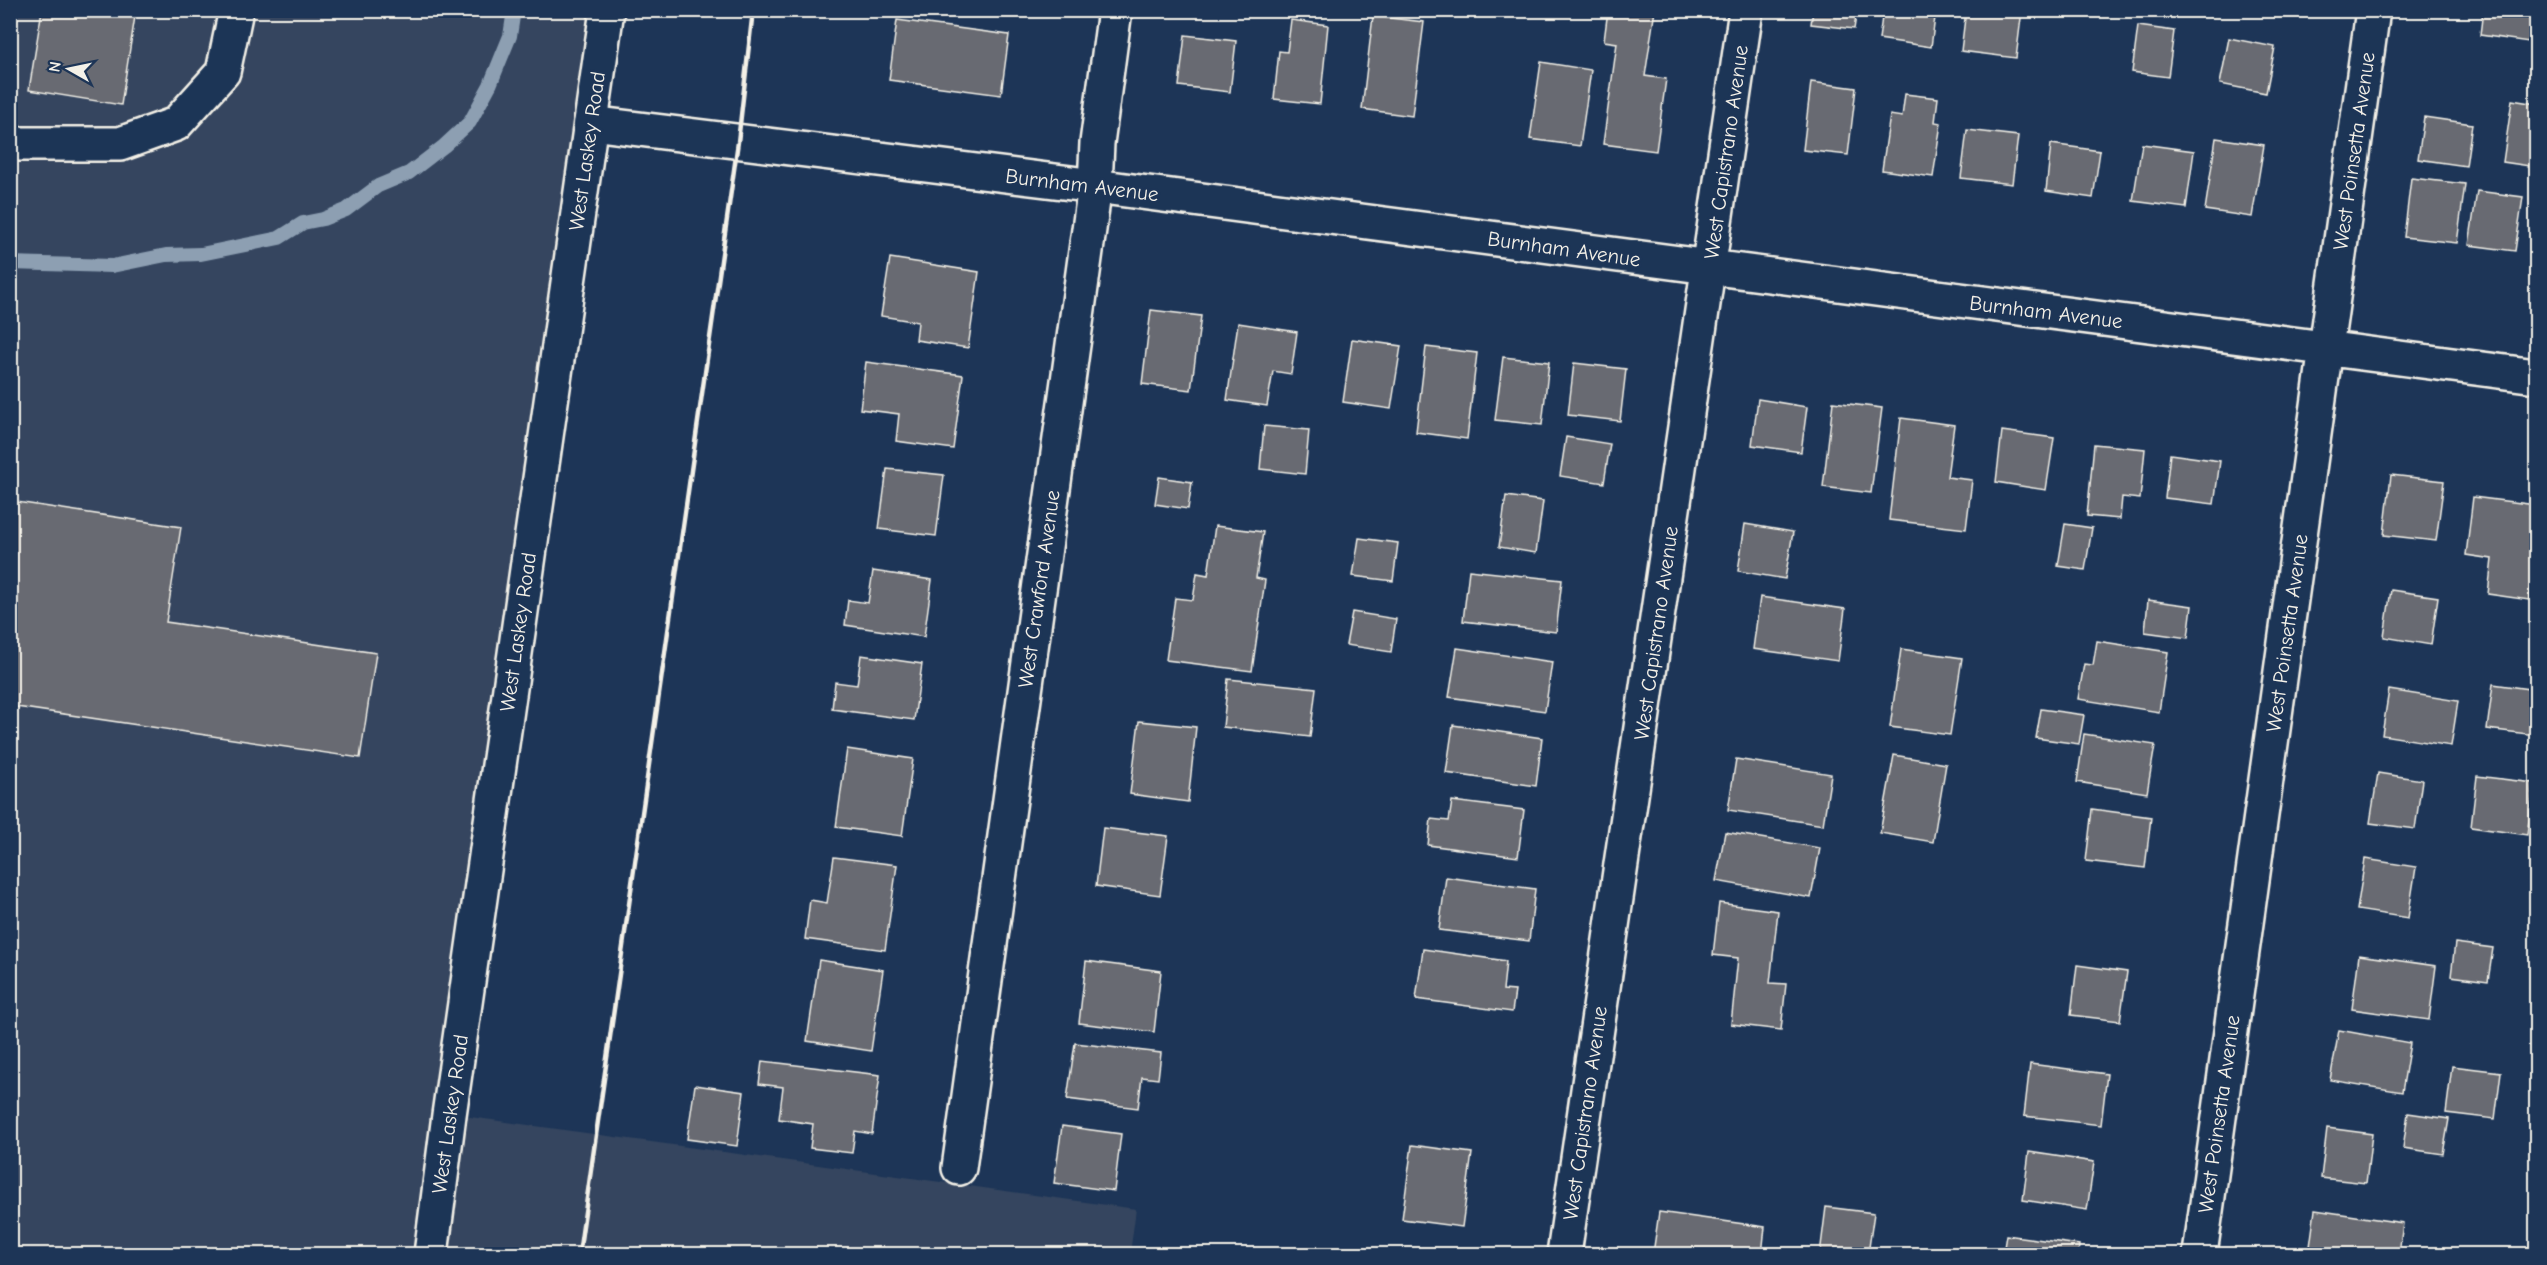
<svg xmlns="http://www.w3.org/2000/svg" width="2547" height="1265" font-family="'Comic Neue',sans-serif">
  <style>
    .built { fill: #34455f }
    .lines { fill: none; stroke-linecap: round; stroke-linejoin: round }
    .stream { stroke: #8d9fb2; stroke-width: 14 }
    .building { fill: #686b72; stroke: #f4f1e8; stroke-width: 1.5 }
    .minor-casing { stroke: #f4f1e8; stroke-width: 38 }
    .major-casing { stroke: #f4f1e8; stroke-width: 38 }
    .minor { stroke: #1d3557; stroke-width: 33 }
    .major { stroke: #1d3557; stroke-width: 33 }
    .rail { stroke: #f4f1e8; stroke-width: 4.5 }
    .labels { text-anchor: middle; dominant-baseline: central; stroke-width: 5; stroke-linejoin: round; paint-order: stroke }
    .street-label { font-size: 21px; fill: #f4f1e8; stroke: #1d3557 }
  </style>
  <rect width="100%" height="100%" fill="#1d3557"/>
  <filter id="ink" filterUnits="userSpaceOnUse"><feTurbulence type="fractalNoise" baseFrequency=".0167" numOctaves="2"/><feDisplacementMap in="SourceGraphic" scale="12" xChannelSelector="R" yChannelSelector="G"/><feConvolveMatrix kernelMatrix="1 2 1 2 8 2 1 2 1" color-interpolation-filters="sRGB"/></filter>
  <g filter="url(#ink)">
    <path class="built" d="M 10,11 L 607,11 L 449,1114 L 1136,1209 L 1130,1254 L 11,1254 Z"/>
    <g class="lines">
      <path class="stream" d="M 10,263 L 112,266 L 166,255 L 201,254 L 279,238 L 303,223 L 323,219 L 346,210 L 378,186 L 409,173 L 444,146 L 470,122 L 490,85 L 510,36 L 514,10"/>
    </g>
    <path class="building" d="M 42,10 L 136,10 L 121,105 L 29,90 Z
      M 1608,10 L 1655,10 L 1645,76 L 1666,79 L 1656,151 L 1603,144 L 1617,43 L 1604,41 Z
      M 1813,10 L 1857,10 L 1854,29 L 1811,24 Z
      M 1883,10 L 1936,10 L 1931,47 L 1879,39 Z
      M 1966,10 L 2022,10 L 2016,58 L 1961,51 Z
      M 2483,10 L 2533,10 L 2529,42 L 2480,35 Z
      M 1373,16 L 1424,22 L 1412,116 L 1362,109 Z
      M 897,20 L 1009,35 L 1001,95 L 889,80 Z
      M 1291,20 L 1328,25 L 1320,104 L 1274,99 L 1279,51 L 1287,52 Z
      M 2138,26 L 2174,31 L 2168,77 L 2132,72 Z
      M 1185,35 L 1236,41 L 1230,92 L 1179,86 Z
      M 2229,38 L 2275,47 L 2266,93 L 2220,84 Z
      M 1541,62 L 1591,70 L 1580,146 L 1530,139 Z
      M 1811,82 L 1856,88 L 1848,155 L 1803,150 Z
      M 1905,94 L 1938,98 L 1935,122 L 1941,123 L 1933,177 L 1882,170 L 1890,115 L 1902,117 Z
      M 2512,100 L 2536,104 L 2536,167 L 2503,162 Z
      M 2424,117 L 2472,124 L 2466,166 L 2418,159 Z
      M 1967,130 L 2018,136 L 2012,184 L 1961,178 Z
      M 2216,138 L 2264,145 L 2252,217 L 2205,210 Z
      M 2051,144 L 2100,151 L 2093,198 L 2046,191 Z
      M 2142,144 L 2194,151 L 2186,208 L 2133,201 Z
      M 2411,178 L 2465,184 L 2457,243 L 2404,237 Z
      M 2477,191 L 2523,197 L 2515,251 L 2469,245 Z
      M 890,258 L 979,272 L 968,348 L 916,340 L 918,322 L 881,316 Z
      M 1151,310 L 1201,316 L 1191,390 L 1142,384 Z
      M 1238,323 L 1297,332 L 1291,374 L 1273,371 L 1267,406 L 1227,400 Z
      M 1352,339 L 1401,346 L 1391,409 L 1343,402 Z
      M 1426,347 L 1477,353 L 1467,439 L 1416,432 Z
      M 1503,357 L 1549,362 L 1542,425 L 1495,420 Z
      M 866,362 L 963,375 L 953,449 L 896,441 L 899,414 L 860,409 Z
      M 1574,363 L 1626,369 L 1620,421 L 1568,415 Z
      M 1758,399 L 1807,407 L 1801,452 L 1752,445 Z
      M 1833,402 L 1882,408 L 1871,493 L 1823,487 Z
      M 1901,418 L 1954,425 L 1947,477 L 1972,480 L 1966,529 L 1889,520 Z
      M 1264,426 L 1309,430 L 1305,474 L 1260,469 Z
      M 2002,431 L 2054,438 L 2046,490 L 1996,482 Z
      M 1566,437 L 1610,444 L 1604,483 L 1560,476 Z
      M 2094,444 L 2145,449 L 2140,499 L 2122,497 L 2120,519 L 2087,516 Z
      M 2170,454 L 2220,461 L 2214,504 L 2165,498 Z
      M 887,469 L 944,475 L 936,536 L 879,529 Z
      M 2391,475 L 2444,481 L 2436,541 L 2384,535 Z
      M 1159,477 L 1192,482 L 1188,509 L 1155,504 Z
      M 1506,496 L 1543,501 L 1536,553 L 1499,547 Z
      M 2473,497 L 2536,505 L 2536,551 L 2529,600 L 2488,594 L 2492,559 L 2466,555 Z
      M 10,501 L 181,527 L 166,622 L 376,653 L 360,758 L 10,706 Z
      M 1745,524 L 1793,532 L 1785,579 L 1738,571 Z
      M 2065,524 L 2092,528 L 2085,570 L 2058,566 Z
      M 1215,526 L 1263,532 L 1256,578 L 1265,580 L 1252,671 L 1166,660 L 1175,598 L 1193,600 L 1197,573 L 1208,575 Z
      M 1359,538 L 1398,543 L 1393,581 L 1353,576 Z
      M 1469,570 L 1562,580 L 1556,632 L 1463,621 Z
      M 873,571 L 932,580 L 924,637 L 845,625 L 848,600 L 868,603 Z
      M 2391,590 L 2438,597 L 2431,645 L 2384,637 Z
      M 1760,597 L 1845,609 L 1838,661 L 1753,649 Z
      M 2148,600 L 2192,606 L 2188,638 L 2145,632 Z
      M 1352,612 L 1396,619 L 1391,652 L 1346,645 Z
      M 2097,641 L 2168,652 L 2159,712 L 2078,699 L 2084,664 L 2093,665 Z
      M 1457,648 L 1552,662 L 1545,711 L 1449,697 Z
      M 1901,649 L 1962,658 L 1950,735 L 1890,727 Z
      M 861,655 L 922,664 L 914,720 L 832,709 L 835,682 L 857,685 Z
      M 1228,679 L 1316,688 L 1310,737 L 1223,727 Z
      M 2493,684 L 2536,690 L 2536,735 L 2487,729 Z
      M 2389,690 L 2458,701 L 2451,746 L 2382,735 Z
      M 2041,709 L 2084,715 L 2079,744 L 2036,738 Z
      M 1139,721 L 1196,727 L 1188,802 L 1130,794 Z
      M 1453,725 L 1542,738 L 1536,786 L 1446,773 Z
      M 2084,734 L 2155,745 L 2147,793 L 2077,782 Z
      M 847,749 L 913,759 L 902,836 L 836,827 Z
      M 1894,755 L 1946,764 L 1933,842 L 1880,833 Z
      M 1736,759 L 1831,774 L 1823,825 L 1728,810 Z
      M 2378,773 L 2422,780 L 2415,829 L 2370,823 Z
      M 2477,776 L 2534,783 L 2527,835 L 2471,827 Z
      M 1452,801 L 1524,810 L 1518,857 L 1428,845 L 1431,819 L 1449,821 Z
      M 2092,809 L 2151,817 L 2145,868 L 2086,861 Z
      M 1103,828 L 1168,836 L 1160,895 L 1096,886 Z
      M 1725,832 L 1820,848 L 1811,898 L 1716,881 Z
      M 834,857 L 897,865 L 885,950 L 805,939 L 810,900 L 827,903 Z
      M 2365,859 L 2416,867 L 2408,918 L 2357,910 Z
      M 1446,877 L 1535,889 L 1529,941 L 1439,930 Z
      M 1719,903 L 1778,911 L 1770,983 L 1786,984 L 1781,1030 L 1731,1024 L 1738,958 L 1713,955 Z
      M 2455,943 L 2493,948 L 2488,981 L 2451,976 Z
      M 1423,949 L 1506,961 L 1503,990 L 1515,991 L 1512,1012 L 1416,999 Z
      M 2359,955 L 2436,966 L 2429,1020 L 2352,1009 Z
      M 819,960 L 883,970 L 871,1051 L 807,1041 Z
      M 1086,961 L 1161,971 L 1154,1032 L 1079,1023 Z
      M 2077,965 L 2127,972 L 2120,1021 L 2071,1015 Z
      M 2339,1030 L 2410,1043 L 2402,1092 L 2330,1080 Z
      M 1075,1043 L 1161,1053 L 1158,1079 L 1142,1077 L 1138,1108 L 1067,1099 Z
      M 762,1061 L 880,1075 L 872,1134 L 855,1131 L 852,1153 L 810,1148 L 813,1124 L 779,1119 L 783,1087 L 759,1084 Z
      M 2030,1064 L 2107,1074 L 2101,1125 L 2024,1116 Z
      M 2452,1066 L 2501,1072 L 2495,1119 L 2446,1113 Z
      M 695,1085 L 744,1092 L 737,1146 L 687,1139 Z
      M 2408,1113 L 2449,1119 L 2443,1154 L 2403,1148 Z
      M 1062,1126 L 1121,1134 L 1114,1191 L 1054,1183 Z
      M 2327,1128 L 2372,1134 L 2366,1183 L 2321,1178 Z
      M 1412,1145 L 1472,1153 L 1462,1227 L 1402,1219 Z
      M 2029,1152 L 2094,1162 L 2087,1210 L 2023,1200 Z
      M 1826,1207 L 1874,1213 L 1868,1254 L 1820,1254 Z
      M 2315,1210 L 2403,1223 L 2399,1254 L 2309,1254 Z
      M 1659,1212 L 1765,1227 L 1762,1254 L 1653,1254 Z
      M 2006,1235 L 2079,1245 L 2078,1254 L 2003,1254 Z"/>
    <g class="lines">
      <g class="minor-casing">
        <path id="minor" d="M 591,123 L 1095,186 L 2536,376
          M 10,144 L 120,144 L 176,124 L 223,72 L 236,10
          M 959,1168 L 1095,186 L 1097,143 L 1115,10
          M 1564,1254 L 1746,10
          M 2200,1254 L 2373,10"/>
      </g>
      <g class="major-casing">
        <path id="major" d="M 431,1254 L 449,1115 L 607,10"/>
      </g>
      <use href="#minor" class="minor"/>
      <use href="#major" class="major"/>
      <path class="rail" d="M 579,1254 L 738,142 L 753,10"/>
    </g>
  </g>
  <g class="labels">
    <g class="street-label">
      <text transform="translate(587 151) rotate(-82)">West Laskey Road</text>
      <text transform="translate(2354 151) rotate(-82)">West Poinsetta Avenue</text>
      <text transform="translate(1726 152) rotate(-82)">West Capistrano Avenue</text>
      <text transform="translate(1082 185) rotate(7)">Burnham Avenue</text>
      <text transform="translate(1564 249) rotate(8)">Burnham Avenue</text>
      <text transform="translate(2046 312) rotate(7)">Burnham Avenue</text>
      <text transform="translate(1039 589) rotate(-82)">West Crawford Avenue</text>
      <text transform="translate(518 632) rotate(-82)">West Laskey Road</text>
      <text transform="translate(1656 633) rotate(-82)">West Capistrano Avenue</text>
      <text transform="translate(2287 633) rotate(-82)">West Poinsetta Avenue</text>
      <text transform="translate(1585 1113) rotate(-82)">West Capistrano Avenue</text>
      <text transform="translate(450 1114) rotate(-82)">West Laskey Road</text>
      <text transform="translate(2219 1114) rotate(-82)">West Poinsetta Avenue</text>
    </g>
  </g>
  <rect width="2547" height="1265" fill="none" stroke="#1d3557" stroke-width="36"/>
  <rect x="18" y="18" width="2511" height="1229" fill="none" stroke="#f4f1e8" stroke-width="2" filter="url(#ink)"/>
  <g transform="translate(69 69) rotate(279)" stroke="#1d3557" stroke-width="4.5" paint-order="stroke">
  <path d="M0-4.5L10 22L0 15L-10 22Z" fill="#f4f1e8"/>
  <text y="-9" font-size="16" font-weight="bold" text-anchor="middle" fill="#f4f1e8">N</text>
  </g>
</svg>
